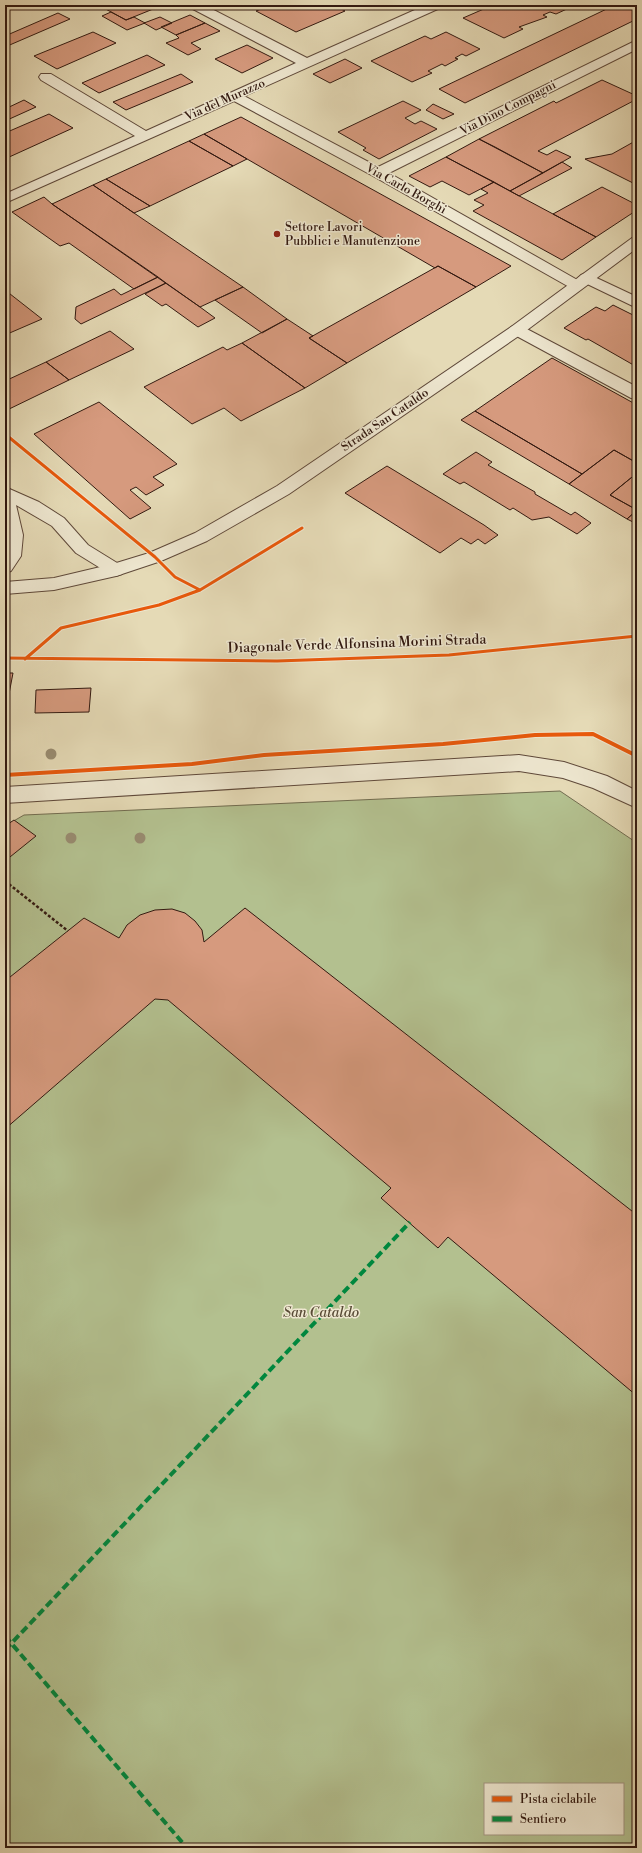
<svg xmlns="http://www.w3.org/2000/svg" width="642" height="1853" font-family="'Libre Bodoni',serif">
  <style>
    .green { fill: #b3c08f; stroke: #726c50; fill-rule: evenodd }
    .building { fill: #d69a7e; stroke: #321910 }
    .lines { fill: none; stroke-linecap: round; stroke-linejoin: round }
    .service-casing { stroke: #5f493a; stroke-width: 2 }
    .minor-casing { stroke: #5f493a; stroke-width: 2 }
    .tertiary-casing { stroke: #5f493a; stroke-width: 2 }
    .path { stroke: #321910; stroke-width: 2.5; stroke-dasharray: 3 2; stroke-linecap: butt }
    .service { fill: #eee7d0; fill-rule: evenodd }
    .minor { fill: #eee7d0; fill-rule: evenodd }
    .tertiary { fill: #eee7d0; fill-rule: evenodd }
    .quiet { stroke: #00873e; stroke-width: 4; stroke-dasharray: 8 4; stroke-linecap: butt }
    .cycleway-far1-casing { stroke: #eee7d0; stroke-width: 5 }
    .cycleway-casing { stroke: #eee7d0; stroke-width: 6 }
    .cycleway-far1 { stroke: #e8590c; stroke-width: 3 }
    .cycleway { stroke: #e8590c; stroke-width: 4 }
    .tree { fill: #988b70 }
    .poi-dot { fill: #8f2418; stroke: #eee7d0; stroke-width: 1.5 }
    .labels { text-anchor: middle; dominant-baseline: central; stroke-width: 3; stroke-linejoin: round; paint-order: stroke }
    .far-street-label { font-size: 12px; fill: #321910; stroke: #eee7d0 }
    .far-poi-label { font-size: 12px; fill: #321910; stroke: #eee7d0; text-anchor: start }
    .street-label { font-size: 14px; fill: #321910; stroke: #eee7d0 }
    .park-label { font-size: 14px; font-style: italic; fill: #594b36; stroke: #eee7d0 }
  </style>
  <rect width="100%" height="100%" fill="#e5dab6"/>
  <filter id="stains"><feTurbulence type="fractalNoise" baseFrequency=".005" numOctaves="4"/><feColorMatrix values="0 0 0 0 .2 0 0 0 0 .09 0 0 0 0 .02 0 0 0 .5 -.17"/></filter>
  <radialGradient id="worn" r=".72"><stop offset=".6" stop-color="#630" stop-opacity="0"/><stop offset="1" stop-color="#630" stop-opacity=".3"/></radialGradient>
  <path class="green" d="M 560,791 L 637,843 L 637,1848 L 5,1848 L 5,826 L 24,815 ZM 485,1784 L 623,1784 L 623,1834 L 485,1834 Z"/>
  <path class="building" d="M 102,5 L 163,5 L 126,20 L 100,6 Z
    M 271,5 L 334,5 L 345,11 L 296,32 L 256,11 Z
    M 493,5 L 562,5 L 569,8 L 556,14 L 550,12 L 543,15 L 547,17 L 519,27 L 523,29 L 504,38 L 463,18 Z
    M 615,5 L 637,5 L 637,19 L 465,103 L 439,89 Z
    M 111,12 L 126,20 L 134,17 L 145,23 L 127,30 L 102,16 Z
    M 58,13 L 70,19 L 5,47 L 5,36 Z
    M 190,15 L 205,23 L 176,35 L 161,27 Z
    M 160,17 L 172,23 L 156,30 L 144,23 Z
    M 205,23 L 220,31 L 191,43 L 201,49 L 188,55 L 166,43 L 179,38 L 176,35 Z
    M 93,32 L 116,43 L 57,69 L 34,56 Z
    M 446,32 L 480,49 L 466,56 L 462,54 L 455,58 L 458,59 L 445,66 L 442,64 L 428,71 L 432,73 L 412,82 L 371,61 L 425,36 L 431,39 Z
    M 247,45 L 273,58 L 242,73 L 215,59 Z
    M 147,55 L 165,65 L 99,93 L 82,83 Z
    M 345,59 L 362,68 L 330,83 L 313,74 Z
    M 181,74 L 193,82 L 126,110 L 113,102 Z
    M 602,80 L 637,96 L 637,99 L 538,151 L 547,155 L 556,150 L 571,157 L 543,173 L 479,139 L 554,101 L 556,103 Z
    M 24,100 L 36,107 L 5,121 L 5,109 Z
    M 403,101 L 421,110 L 405,118 L 415,124 L 421,121 L 437,129 L 379,159 L 363,150 L 366,148 L 338,132 Z
    M 433,104 L 454,114 L 443,119 L 426,110 Z
    M 49,114 L 73,128 L 7,158 L 5,157 L 5,133 Z
    M 241,117 L 511,266 L 476,287 L 438,266 L 435,268 L 204,134 Z
    M 204,134 L 247,159 L 233,166 L 189,141 Z
    M 479,139 L 495,147 L 543,173 L 510,191 L 446,157 Z
    M 637,140 L 637,185 L 585,159 L 612,154 Z
    M 189,141 L 233,166 L 150,206 L 106,179 Z
    M 446,157 L 463,166 L 494,182 L 469,195 L 442,181 L 430,187 L 409,176 Z
    M 562,162 L 572,168 L 519,196 L 510,191 Z
    M 106,179 L 150,206 L 134,213 L 93,185 Z
    M 494,182 L 510,191 L 596,237 L 562,260 L 473,211 L 484,205 L 474,200 L 488,193 L 481,189 Z
    M 93,185 L 134,213 L 243,287 L 200,307 L 52,204 Z
    M 602,187 L 637,205 L 637,210 L 596,237 L 553,214 Z
    M 44,197 L 52,204 L 158,277 L 134,289 L 69,243 L 60,246 L 12,212 Z
    M 438,266 L 476,287 L 347,363 L 309,338 Z
    M 158,277 L 166,283 L 81,324 L 75,319 L 76,307 L 114,289 L 121,295 Z
    M 166,283 L 200,307 L 215,318 L 198,327 L 166,304 L 162,306 L 145,294 Z
    M 243,287 L 287,319 L 262,333 L 215,300 Z
    M 5,290 L 42,319 L 5,335 Z
    M 613,305 L 637,317 L 637,367 L 588,339 L 586,340 L 564,328 L 596,307 L 605,311 Z
    M 287,319 L 313,336 L 309,338 L 347,363 L 305,388 L 242,343 Z
    M 110,331 L 134,349 L 69,380 L 46,362 Z
    M 242,343 L 305,388 L 241,421 L 224,408 L 192,424 L 144,387 L 223,347 L 227,350 Z
    M 552,358 L 637,405 L 637,463 L 614,450 L 582,474 L 475,411 Z
    M 46,362 L 69,380 L 5,411 L 5,381 Z
    M 99,402 L 177,464 L 153,477 L 164,485 L 146,495 L 136,487 L 130,490 L 151,508 L 130,519 L 34,434 Z
    M 475,411 L 582,474 L 569,484 L 461,420 Z
    M 614,450 L 637,463 L 637,473 L 610,495 L 637,510 L 627,519 L 569,484 Z
    M 476,452 L 492,462 L 488,465 L 535,492 L 535,494 L 571,515 L 575,512 L 591,523 L 577,534 L 549,517 L 532,520 L 513,508 L 510,510 L 464,482 L 460,484 L 443,474 Z
    M 387,466 L 484,525 L 498,535 L 485,544 L 478,539 L 471,544 L 461,538 L 440,553 L 345,493 Z
    M 637,473 L 637,510 L 610,495 Z
    M 637,510 L 637,524 L 627,519 Z
    M 5,673 L 13,673 L 9,694 L 5,694 Z
    M 91,688 L 89,712 L 35,713 L 36,690 Z
    M 14,820 L 36,836 L 5,861 L 5,826 Z
    M 245,908 L 637,1215 L 637,1396 L 448,1237 L 438,1248 L 381,1198 L 391,1188 L 168,1000 L 155,999 L 5,1129 L 5,981 L 84,918 L 119,938 L 127,925 L 140,915 L 155,910 L 172,909 L 185,913 L 195,921 L 202,930 L 204,942 Z"/>
  <g class="lines">
    <g class="service-casing">
      <path id="service" d="M 586,273 L 637,297 L 637,308 L 581,281 L 578,278 L 581,275 Z
        M 517,325 L 523,327 L 637,387 L 637,399 L 631,398 L 511,333 L 509,330 L 511,327 Z
        M 519,755 L 564,762 L 607,776 L 637,791 L 637,808 L 593,788 L 563,778 L 519,771 L 5,803 L 5,787 Z"/>
    </g>
    <g class="minor-casing">
      <path id="minor" d="M 189,5 L 204,5 L 307,58 L 426,5 L 442,5 L 440,8 L 244,96 L 378,167 L 637,40 L 637,49 L 389,173 L 581,282 L 584,285 L 581,288 L 576,290 L 571,288 L 373,176 L 234,101 L 5,203 L 5,194 L 135,136 L 41,80 L 39,77 L 41,74 L 51,74 L 146,131 L 296,63 L 191,8 Z
        M 5,487 L 39,502 L 64,518 L 88,545 L 122,566 L 125,570 L 122,574 L 116,576 L 110,574 L 76,553 L 52,526 L 16,505 L 23,535 L 21,556 L 11,571 L 5,573 Z"/>
    </g>
    <g class="tertiary-casing">
      <path id="tertiary" d="M 637,237 L 637,248 L 523,333 L 289,494 L 207,541 L 161,561 L 116,576 L 54,590 L 5,594 L 5,582 L 54,578 L 113,564 L 149,553 L 195,533 L 277,486 L 511,327 L 632,238 Z"/>
    </g>
    <path class="path" d="M 5,881 L 68,931"/>
    <use href="#service" class="service"/>
    <use href="#minor" class="minor"/>
    <use href="#tertiary" class="tertiary"/>
    <path class="quiet" d="M 5,1636 L 187,1848
      M 5,1650 L 410,1222"/>
    <g class="cycleway-far1-casing">
      <path id="cycleway-far1" d="M 5,434 L 155,557 L 175,577 L 200,590
        M 5,658 L 277,661 L 449,655 L 637,636
        M 25,659 L 61,628 L 159,605 L 200,590 L 302,528"/>
    </g>
    <g class="cycleway-casing">
      <path id="cycleway" d="M 5,775 L 192,764 L 264,755 L 443,744 L 535,735 L 593,734 L 637,756"/>
    </g>
    <use href="#cycleway-far1" class="cycleway-far1"/>
    <use href="#cycleway" class="cycleway"/>
  </g>
  <g class="tree">
    <circle cx="51" cy="754" r="5.5"/>
    <circle cx="71" cy="838" r="5.5"/>
    <circle cx="140" cy="838" r="5.5"/>
  </g>
  <circle class="poi-dot" cx="277" cy="234" r="4"/>
  <g class="labels">
    <g class="far-street-label">
      <text transform="translate(225 100) rotate(-24)">Via del Murazzo</text>
      <text transform="translate(508 108) rotate(-27)">Via Dino Compagni</text>
      <text transform="translate(406 189) rotate(29)">Via Carlo Borghi</text>
      <text transform="translate(385 420) rotate(-34)">Strada San Cataldo</text>
    </g>
    <g class="far-poi-label">
      <text x="285" y="227">Settore Lavori<tspan x="285" dy="14">Pubblici e Manutenzione</tspan></text>
    </g>
    <g class="street-label">
      <text transform="translate(357 644) rotate(-2)">Diagonale Verde Alfonsina Morini Strada</text>
    </g>
    <g class="park-label">
      <text x="321" y="1313">San Cataldo</text>
    </g>
  </g>
  <rect width="642" height="1853" fill="none" stroke="#e5dab6" stroke-width="20"/>
  <rect x="6" y="6" width="630" height="1841" fill="none" stroke="#321910" stroke-width="2"/>
  <rect x="10" y="10" width="622" height="1833" fill="none" stroke="#321910"/>
  <rect x="484" y="1783" width="140" height="52" fill="#eee7d0" stroke="#a39583"/>
  <rect x="492" y="1796" width="20" height="6" fill="#e8590c" stroke="#a39583"/>
  <text x="520" y="1803" font-size="12" fill="#321910">Pista ciclabile</text>
  <rect x="492" y="1816" width="20" height="6" fill="#00873e" stroke="#a39583"/>
  <text x="520" y="1823" font-size="12" fill="#321910">Sentiero</text>
  <rect width="100%" height="100%" filter="url(#stains)"/>
  <rect width="100%" height="100%" fill="url(#worn)"/>
</svg>
